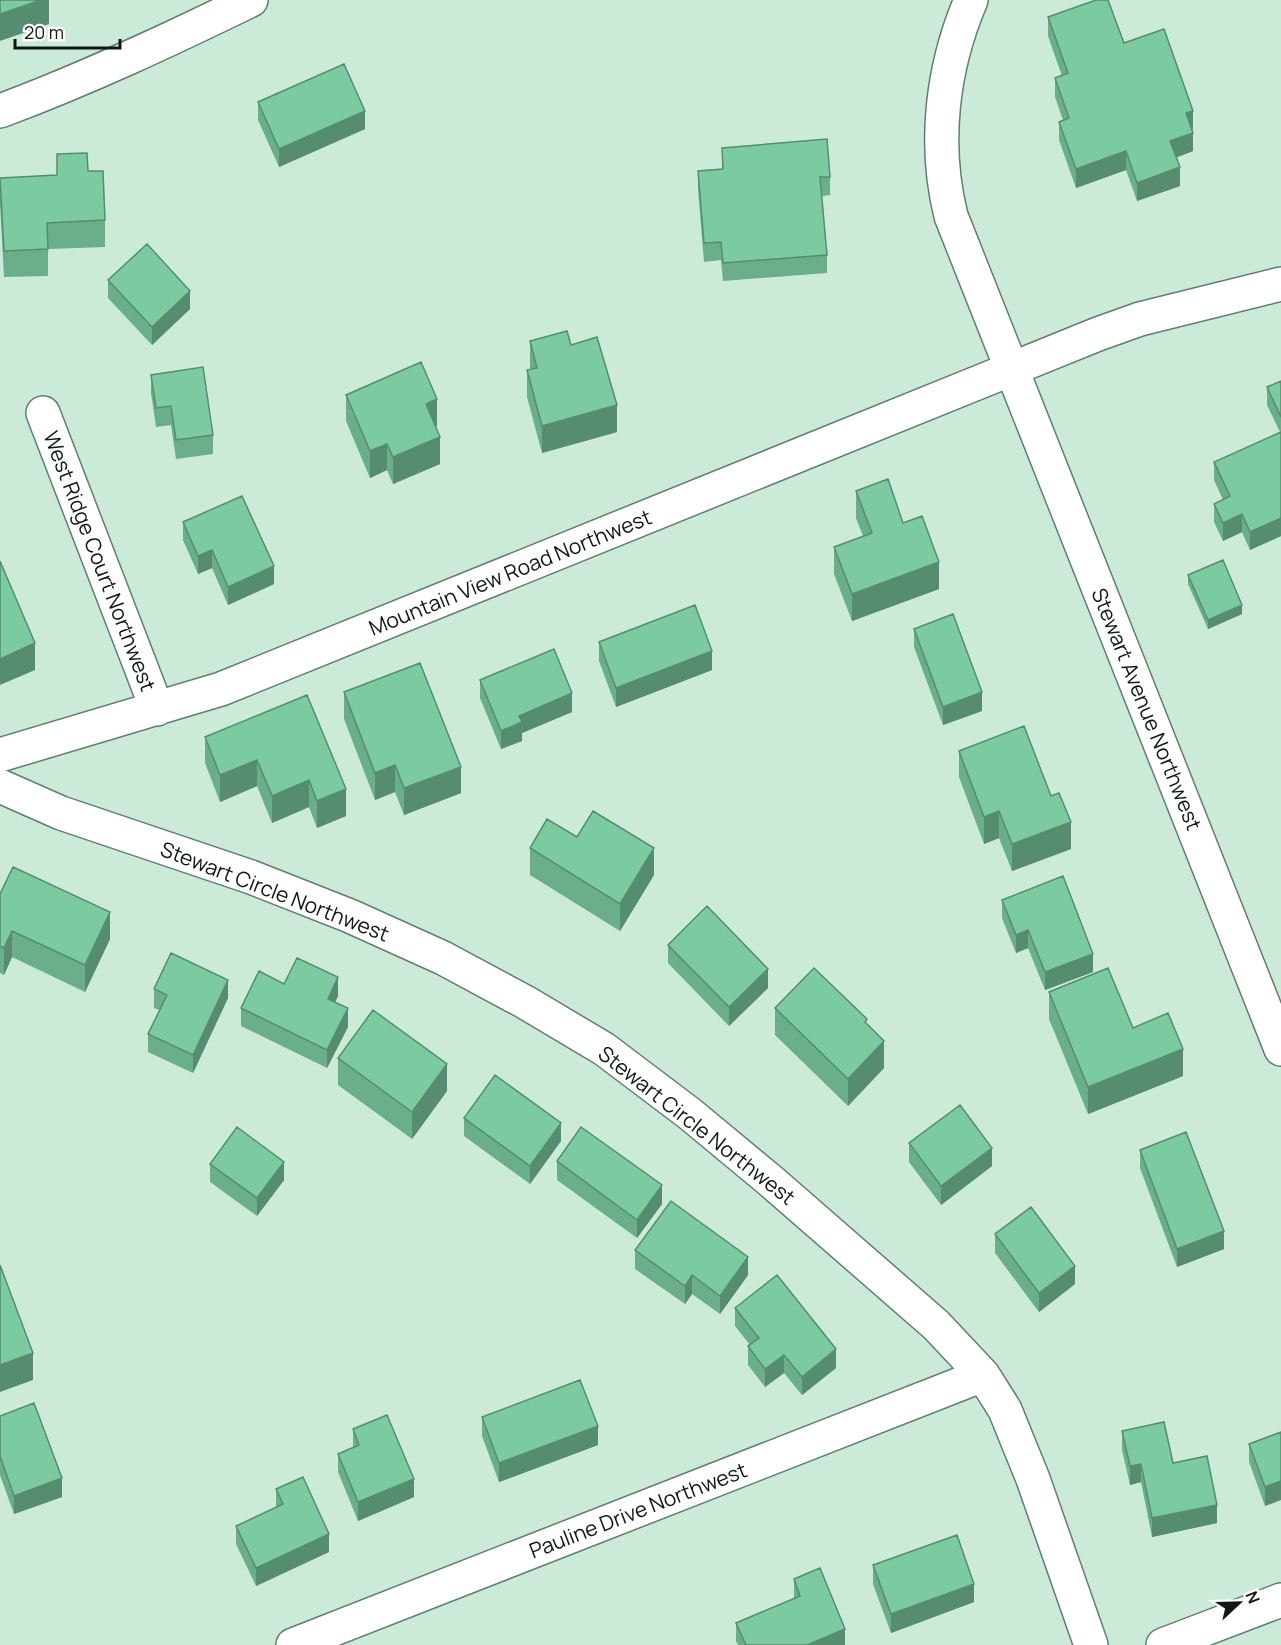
<svg xmlns="http://www.w3.org/2000/svg" width="1281" height="1645" font-family="Manrope,sans-serif">
  <style>
    .lines { fill: none; stroke-linecap: round; stroke-linejoin: round }
    .minor-casing { stroke: #617e6d; stroke-width: 36 }
    .minor { stroke: #fff; stroke-width: 33 }
    .wall { fill: #6aae8a }
    .shaded-wall { fill: #568d70 }
    .building { fill: #7bcaa0; stroke: #568d70; stroke-width: 1.5 }
    .labels { text-anchor: middle; dominant-baseline: central; stroke-width: 6; stroke-linejoin: round; paint-order: stroke }
    .street-label { font-size: 21px; fill: #0d1912; stroke: #fff }
  </style>
  <rect width="100%" height="100%" fill="#cbebd8"/>
  <g class="lines">
    <g class="minor-casing">
      <path id="minor" d="M 971,0 C 942,68 933,144 951,216 L 1281,1049
        M 0,111 C 86,79 169,40 251,0
        M 43,413 L 157,709
        M 0,755 L 221,689 L 1098,334 L 1140,319 L 1281,284
        M 0,786 L 61,813 L 251,877 L 350,916 L 443,958 L 525,1002 L 604,1049 L 690,1114 L 772,1182 L 936,1325 L 983,1375 L 1005,1410 L 1033,1479 L 1091,1645
        M 293,1645 L 983,1375
        M 1163,1645 L 1281,1600"/>
    </g>
    <use href="#minor" class="minor"/>
  </g>
  <path class="wall" d="M 1048,17 L 1124,43 L 1193,129 L 1192,129 L 1193,151 L 1176,157 L 1180,186 L 1137,201 L 1126,170 L 1076,188 L 1059,140 L 1059,122 L 1063,120 L 1055,97 L 1055,78 L 1062,76 L 1048,36 Z
    M 258,102 L 365,129 L 279,167 L 258,120 Z
    M 722,148 L 830,177 L 830,195 L 822,196 L 827,255 L 827,273 L 723,281 L 721,260 L 704,262 L 698,189 L 698,171 L 722,169 Z
    M 57,154 L 88,171 L 105,220 L 105,247 L 48,249 L 48,276 L 4,277 L 0,204 L 0,178 L 57,175 Z
    M 108,280 L 190,309 L 152,345 L 108,298 Z
    M 530,341 L 571,345 L 617,432 L 542,453 L 527,397 L 527,370 L 530,369 Z
    M 151,375 L 213,435 L 213,454 L 176,459 L 171,425 L 156,427 L 151,393 Z
    M 1281,381 L 1281,536 L 1250,550 L 1242,532 L 1223,541 L 1214,522 L 1214,504 L 1223,500 L 1214,480 L 1214,462 L 1280,432 L 1267,405 L 1267,387 Z
    M 346,395 L 437,426 L 436,426 L 440,464 L 393,484 L 387,470 L 370,478 L 346,421 Z
    M 856,491 L 903,523 L 939,589 L 852,621 L 834,574 L 834,547 L 863,536 L 856,518 Z
    M 183,522 L 274,584 L 228,605 L 212,568 L 198,574 L 183,540 Z
    M 1188,575 L 1242,614 L 1208,629 L 1188,584 Z
    M 914,629 L 982,711 L 943,725 L 914,647 Z
    M 599,642 L 712,670 L 616,707 L 599,661 Z
    M 480,680 L 572,712 L 522,733 L 522,741 L 501,749 L 480,698 Z
    M 344,692 L 461,793 L 404,815 L 395,792 L 375,800 L 344,719 Z
    M 307,695 L 346,816 L 317,828 L 309,807 L 272,823 L 257,786 L 220,802 L 205,763 L 205,737 Z
    M 959,751 L 1071,849 L 1012,871 L 999,838 L 984,844 L 959,777 Z
    M 577,837 L 654,875 L 620,931 L 530,875 L 530,848 Z
    M 0,894 L 110,939 L 85,992 L 12,957 L 4,975 L 0,973 Z
    M 1002,900 L 1093,972 L 1045,990 L 1028,948 L 1016,953 L 1002,918 Z
    M 668,945 L 768,988 L 729,1026 L 668,963 Z
    M 284,984 L 338,996 L 335,1002 L 348,1027 L 327,1068 L 241,1026 L 241,1008 Z
    M 154,989 L 228,998 L 193,1073 L 148,1052 L 148,1034 L 160,1010 L 154,1008 Z
    M 1049,992 L 1133,1028 L 1183,1076 L 1088,1114 L 1049,1019 Z
    M 775,1008 L 867,1025 L 884,1068 L 848,1106 L 775,1035 Z
    M 338,1058 L 447,1091 L 412,1139 L 338,1085 Z
    M 464,1118 L 561,1141 L 530,1184 L 464,1136 Z
    M 909,1143 L 992,1166 L 941,1205 L 909,1162 Z
    M 1140,1150 L 1224,1249 L 1177,1267 L 1140,1168 Z
    M 557,1161 L 662,1204 L 637,1238 L 557,1180 Z
    M 210,1164 L 284,1180 L 257,1216 L 210,1182 Z
    M 995,1234 L 1075,1284 L 1039,1312 L 995,1253 Z
    M 635,1250 L 748,1275 L 720,1314 L 692,1294 L 685,1304 L 635,1269 Z
    M 735,1308 L 836,1368 L 802,1395 L 784,1373 L 765,1387 L 748,1365 L 748,1346 L 750,1345 L 735,1326 Z
    M 0,1416 L 62,1497 L 14,1514 L 0,1475 Z
    M 482,1417 L 598,1445 L 499,1482 L 482,1436 Z
    M 353,1429 L 414,1497 L 358,1521 L 338,1472 L 338,1454 L 353,1447 Z
    M 1122,1431 L 1173,1463 L 1217,1523 L 1152,1537 L 1141,1482 L 1130,1485 L 1122,1450 Z
    M 1281,1432 L 1265,1506 L 1249,1462 L 1249,1444 Z
    M 276,1489 L 329,1552 L 256,1586 L 236,1544 L 236,1526 L 276,1508 Z
    M 873,1565 L 974,1602 L 891,1633 L 873,1584 Z
    M 794,1579 L 845,1645 L 738,1645 L 736,1641 L 736,1623 L 794,1598 Z"/>
  <path class="shaded-wall" d="M 41,0 L 49,0 L 49,24 L 0,41 L 0,14 Z
    M 365,111 L 365,129 L 279,167 L 279,149 Z
    M 1193,111 L 1193,129 L 1186,132 L 1186,113 Z
    M 1193,133 L 1193,151 L 1170,160 L 1170,141 Z
    M 1126,151 L 1126,170 L 1076,188 L 1076,169 Z
    M 1180,167 L 1180,186 L 1137,201 L 1137,183 Z
    M 190,291 L 190,309 L 152,345 L 152,327 Z
    M 437,399 L 437,426 L 426,431 L 426,404 Z
    M 617,405 L 617,432 L 542,453 L 542,426 Z
    M 440,437 L 440,464 L 393,484 L 393,457 Z
    M 387,444 L 387,470 L 370,478 L 370,451 Z
    M 1242,514 L 1242,532 L 1223,541 L 1223,523 Z
    M 1281,518 L 1281,536 L 1250,550 L 1250,532 Z
    M 212,550 L 212,568 L 198,574 L 198,556 Z
    M 939,562 L 939,589 L 852,621 L 852,594 Z
    M 274,566 L 274,584 L 228,605 L 228,587 Z
    M 1242,605 L 1242,614 L 1208,629 L 1208,620 Z
    M 35,643 L 35,670 L 0,685 L 0,659 Z
    M 712,651 L 712,670 L 616,707 L 616,688 Z
    M 982,692 L 982,711 L 943,725 L 943,707 Z
    M 572,693 L 572,712 L 522,733 L 522,741 L 501,749 L 501,731 L 519,716 Z
    M 257,760 L 257,786 L 220,802 L 220,775 Z
    M 395,765 L 395,792 L 375,800 L 375,773 Z
    M 461,767 L 461,793 L 404,815 L 404,788 Z
    M 309,780 L 309,807 L 272,823 L 272,796 Z
    M 346,789 L 346,816 L 317,828 L 317,801 Z
    M 999,811 L 999,838 L 984,844 L 984,817 Z
    M 1071,822 L 1071,849 L 1012,871 L 1012,844 Z
    M 654,848 L 654,875 L 620,931 L 620,904 Z
    M 110,912 L 110,939 L 85,992 L 85,965 Z
    M 1028,930 L 1028,948 L 1016,953 L 1016,935 Z
    M 12,931 L 12,957 L 4,975 L 4,948 Z
    M 1093,954 L 1093,972 L 1045,990 L 1045,972 Z
    M 768,969 L 768,988 L 729,1026 L 729,1007 Z
    M 338,977 L 338,996 L 328,1017 L 328,999 Z
    M 228,980 L 228,998 L 193,1073 L 193,1055 Z
    M 348,1008 L 348,1027 L 327,1068 L 327,1050 Z
    M 884,1041 L 884,1068 L 848,1106 L 848,1079 Z
    M 1183,1049 L 1183,1076 L 1088,1114 L 1088,1087 Z
    M 447,1064 L 447,1091 L 412,1139 L 412,1112 Z
    M 561,1123 L 561,1141 L 530,1184 L 530,1166 Z
    M 992,1148 L 992,1166 L 941,1205 L 941,1186 Z
    M 284,1162 L 284,1180 L 257,1216 L 257,1198 Z
    M 662,1185 L 662,1204 L 637,1238 L 637,1220 Z
    M 1224,1231 L 1224,1249 L 1177,1267 L 1177,1249 Z
    M 748,1257 L 748,1275 L 720,1314 L 720,1296 Z
    M 1075,1266 L 1075,1284 L 1039,1312 L 1039,1293 Z
    M 692,1275 L 692,1294 L 685,1304 L 685,1286 Z
    M 836,1349 L 836,1368 L 802,1395 L 802,1377 Z
    M 33,1353 L 33,1380 L 0,1392 L 0,1365 Z
    M 784,1355 L 784,1373 L 765,1387 L 765,1369 Z
    M 598,1426 L 598,1445 L 499,1482 L 499,1463 Z
    M 1141,1464 L 1141,1482 L 1130,1485 L 1130,1466 Z
    M 62,1478 L 62,1497 L 14,1514 L 14,1496 Z
    M 414,1479 L 414,1497 L 358,1521 L 358,1502 Z
    M 1281,1481 L 1281,1500 L 1265,1506 L 1265,1487 Z
    M 1217,1505 L 1217,1523 L 1152,1537 L 1152,1518 Z
    M 329,1534 L 329,1552 L 256,1586 L 256,1568 Z
    M 974,1584 L 974,1602 L 891,1633 L 891,1614 Z
    M 845,1629 L 845,1645 L 807,1645 Z"/>
  <path class="building" d="M 0,0 L 41,0 L 0,14 Z
    M 1096,0 L 1108,0 L 1124,43 L 1164,29 L 1193,111 L 1186,113 L 1193,133 L 1170,141 L 1180,167 L 1137,183 L 1126,151 L 1076,169 L 1059,122 L 1069,118 L 1055,78 L 1068,73 L 1048,17 Z
    M 344,64 L 365,111 L 279,149 L 258,102 Z
    M 827,139 L 830,177 L 820,177 L 827,255 L 723,263 L 721,242 L 704,243 L 698,171 L 723,169 L 722,148 Z
    M 87,153 L 88,171 L 103,171 L 105,220 L 47,223 L 48,249 L 4,251 L 0,178 L 57,175 L 57,154 Z
    M 147,244 L 190,291 L 152,327 L 108,280 Z
    M 567,331 L 571,345 L 597,337 L 617,405 L 542,426 L 527,370 L 537,368 L 530,341 Z
    M 421,362 L 437,399 L 426,404 L 440,437 L 393,457 L 387,444 L 370,451 L 346,395 Z
    M 203,367 L 213,435 L 176,440 L 171,406 L 156,408 L 151,375 Z
    M 1281,381 L 1281,417 L 1267,387 Z
    M 1281,432 L 1281,518 L 1250,532 L 1242,514 L 1223,523 L 1214,504 L 1230,496 L 1214,462 Z
    M 888,479 L 903,523 L 922,516 L 939,562 L 852,594 L 834,547 L 872,533 L 856,491 Z
    M 242,496 L 274,566 L 228,587 L 212,550 L 198,556 L 183,522 Z
    M 1223,560 L 1242,605 L 1208,620 L 1188,575 Z
    M 0,561 L 35,643 L 0,659 Z
    M 695,605 L 712,651 L 616,688 L 599,642 Z
    M 953,614 L 982,692 L 943,707 L 914,629 Z
    M 554,649 L 572,693 L 519,716 L 522,722 L 501,731 L 480,680 Z
    M 420,663 L 461,767 L 404,788 L 395,765 L 375,773 L 344,692 Z
    M 307,695 L 346,789 L 317,801 L 309,780 L 272,796 L 257,760 L 220,775 L 205,737 Z
    M 1024,726 L 1051,796 L 1059,793 L 1071,822 L 1012,844 L 999,811 L 984,817 L 959,751 Z
    M 593,811 L 654,848 L 620,904 L 530,848 L 547,819 L 577,837 Z
    M 13,867 L 110,912 L 85,965 L 12,931 L 4,948 L 0,946 L 0,894 Z
    M 1063,876 L 1093,954 L 1045,972 L 1028,930 L 1016,935 L 1002,900 Z
    M 707,906 L 768,969 L 729,1007 L 668,945 Z
    M 171,953 L 228,980 L 193,1055 L 148,1034 L 167,995 L 154,989 Z
    M 297,958 L 338,977 L 328,999 L 348,1008 L 327,1050 L 241,1008 L 259,971 L 284,984 Z
    M 814,968 L 867,1019 L 865,1022 L 884,1041 L 848,1079 L 775,1008 Z
    M 1108,968 L 1133,1028 L 1168,1013 L 1183,1049 L 1088,1087 L 1049,992 Z
    M 373,1010 L 447,1064 L 412,1112 L 338,1058 Z
    M 495,1075 L 561,1123 L 530,1166 L 464,1118 Z
    M 960,1105 L 992,1148 L 941,1186 L 909,1143 Z
    M 237,1127 L 284,1162 L 257,1198 L 210,1164 Z
    M 581,1127 L 662,1185 L 637,1220 L 557,1161 Z
    M 1186,1132 L 1224,1231 L 1177,1249 L 1140,1150 Z
    M 671,1201 L 748,1257 L 720,1296 L 692,1275 L 685,1286 L 635,1250 Z
    M 1031,1207 L 1075,1266 L 1039,1293 L 995,1234 Z
    M 0,1265 L 33,1353 L 0,1365 Z
    M 777,1275 L 836,1349 L 802,1377 L 784,1355 L 765,1369 L 748,1346 L 759,1338 L 735,1308 Z
    M 580,1380 L 598,1426 L 499,1463 L 482,1417 Z
    M 34,1403 L 62,1478 L 14,1496 L 0,1456 L 0,1416 Z
    M 387,1415 L 414,1479 L 358,1502 L 338,1454 L 359,1445 L 353,1429 Z
    M 1164,1422 L 1173,1463 L 1207,1456 L 1217,1505 L 1152,1518 L 1141,1464 L 1130,1466 L 1122,1431 Z
    M 1281,1432 L 1281,1481 L 1265,1487 L 1249,1444 Z
    M 303,1477 L 329,1534 L 256,1568 L 236,1526 L 283,1504 L 276,1489 Z
    M 957,1535 L 974,1584 L 891,1614 L 873,1565 Z
    M 820,1568 L 845,1629 L 807,1645 L 746,1645 L 736,1623 L 800,1596 L 794,1579 Z"/>
  <g class="labels">
    <g class="street-label">
      <text transform="translate(100 561) rotate(69)">West Ridge Court Northwest</text>
      <text transform="translate(510 572) rotate(-22)">Mountain View Road Northwest</text>
      <text transform="translate(1147 709) rotate(68)">Stewart Avenue Northwest</text>
      <text transform="translate(275 891) rotate(21)">Stewart Circle Northwest</text>
      <text transform="translate(697 1125) rotate(38)">Stewart Circle Northwest</text>
      <text transform="translate(638 1510) rotate(-21)">Pauline Drive Northwest</text>
    </g>
  </g>
  <g transform="translate(1239 1603) rotate(68)" stroke="#ffffff" stroke-width="4.5" paint-order="stroke">
  <path d="M0-4.5L10 22L0 15L-10 22Z" fill="#0d1912"/>
  <text y="-9" font-size="16" font-weight="bold" text-anchor="middle" fill="#0d1912">N</text>
  </g>
  <path d="M15 39v9h105v-9" fill="none" stroke="#0d1912" stroke-width="3"/>
  <text x="24" y="39" font-size="18" fill="#0d1912" stroke="#ffffff" stroke-width="4.5" paint-order="stroke">20 m</text>
</svg>
